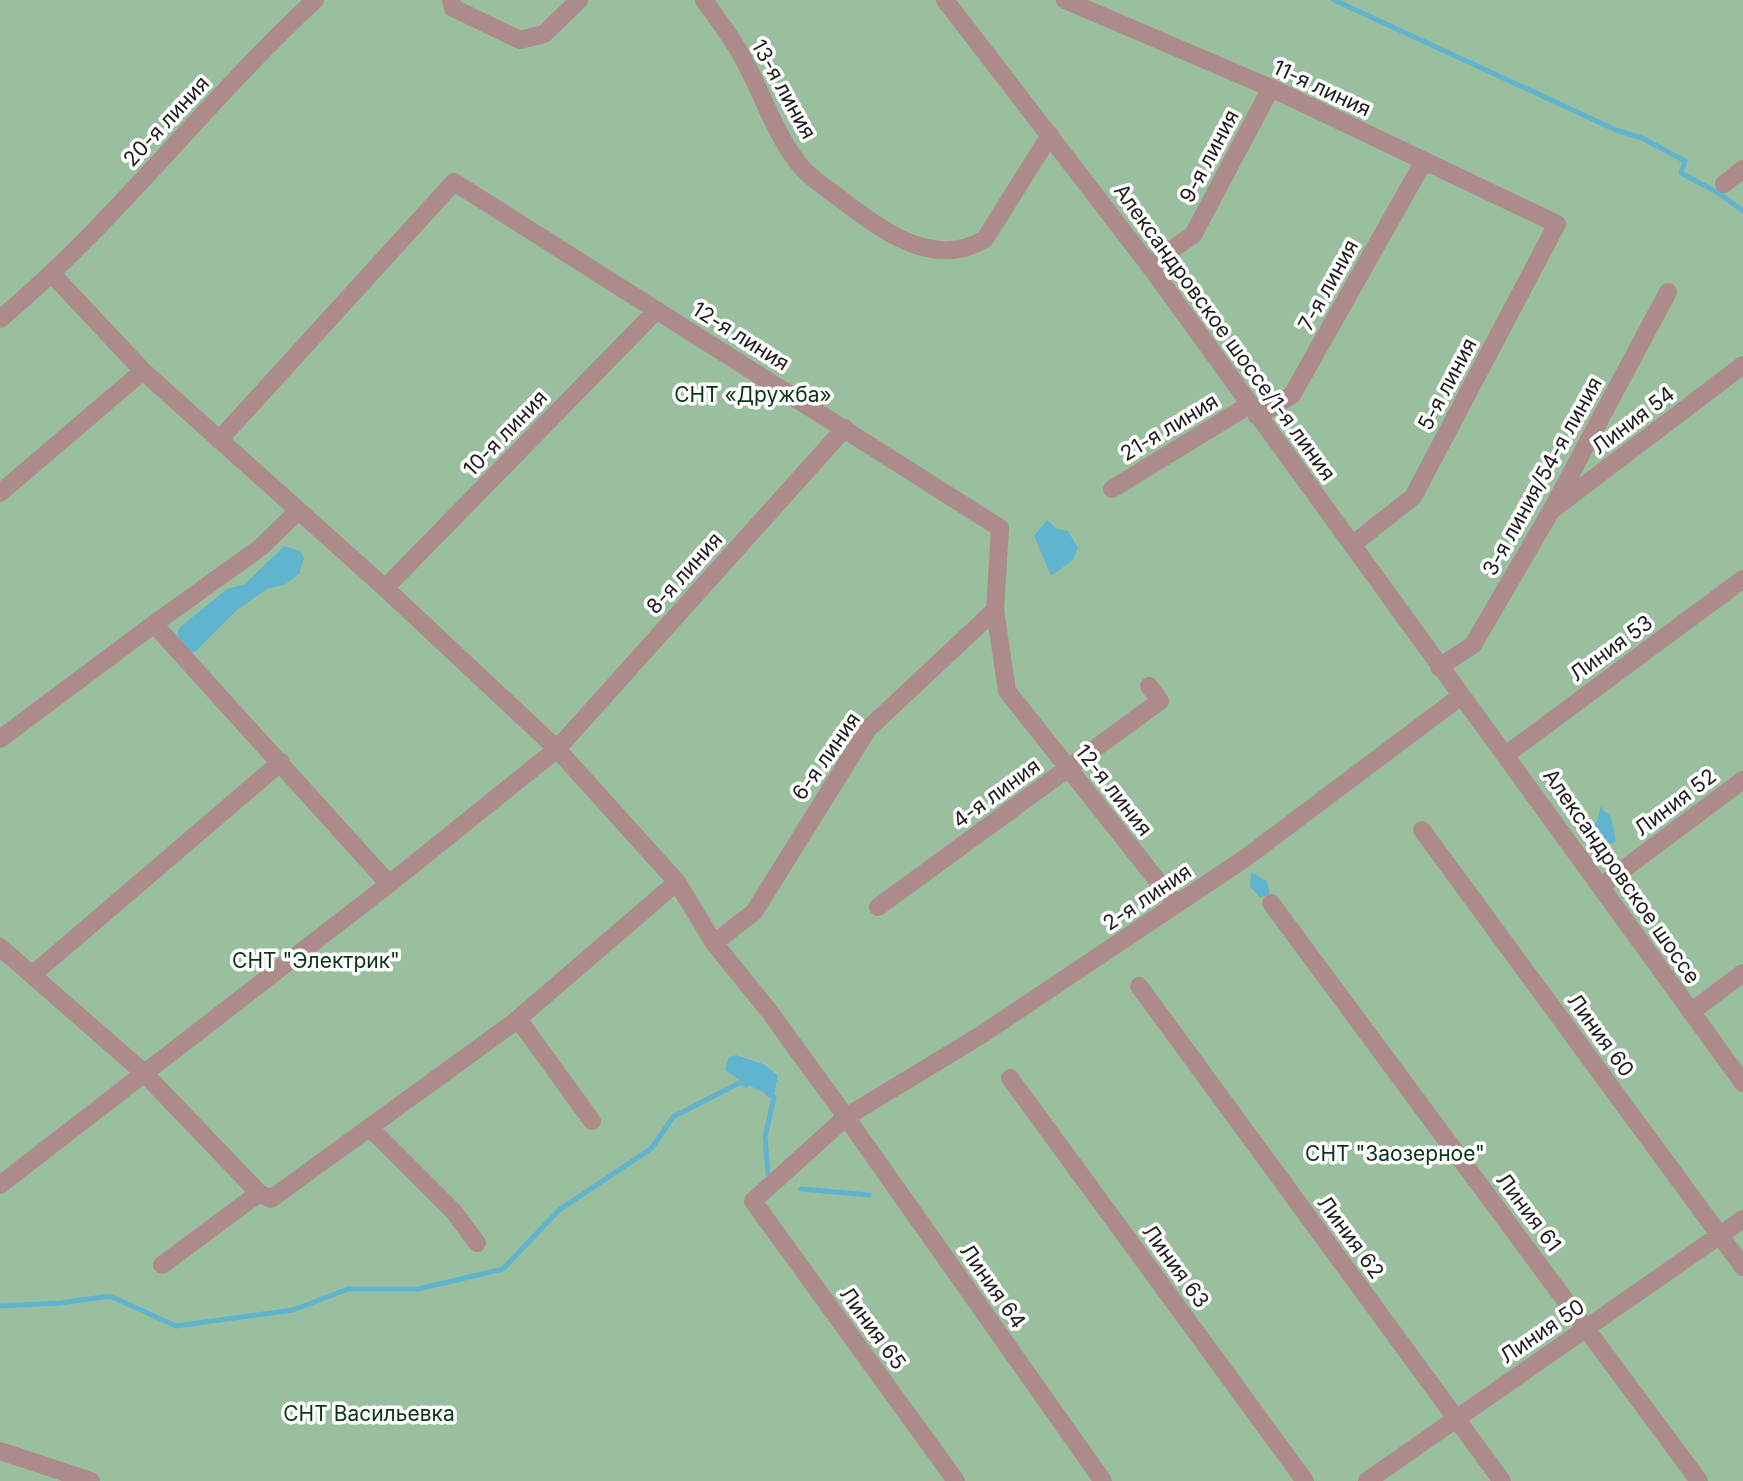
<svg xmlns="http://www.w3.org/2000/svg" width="1743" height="1481" font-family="Inter,sans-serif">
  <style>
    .green { fill: #9abf9f; fill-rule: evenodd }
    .water { fill: #61b4cd }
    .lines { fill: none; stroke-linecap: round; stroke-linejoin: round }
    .stream { stroke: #61b4cd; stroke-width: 5 }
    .minor { stroke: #ac8b8a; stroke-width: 18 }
    .tertiary { stroke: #ac8b8a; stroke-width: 18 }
    .labels { text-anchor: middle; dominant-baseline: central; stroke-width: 7; stroke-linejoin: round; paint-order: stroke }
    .street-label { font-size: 21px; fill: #1f1e1c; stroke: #fff }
    .park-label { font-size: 21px; fill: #093416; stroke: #fff }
  </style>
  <rect width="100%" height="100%" fill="#e4e1dc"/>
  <path class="green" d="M 0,0 L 1743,0 L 1743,1481 L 0,1481 ZM 737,1055 L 764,1064 L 778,1075 L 774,1096 L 741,1082 L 726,1070 Z"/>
  <path class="water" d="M 1047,520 L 1057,529 L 1068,531 L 1078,548 L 1073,560 L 1051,576 L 1034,536 Z
    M 284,546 L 300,551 L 304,558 L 299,574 L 286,584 L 267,589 L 237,610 L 195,652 L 189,652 L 177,635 L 179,628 L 227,589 L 245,584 Z
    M 1601,806 L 1604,812 L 1610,814 C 1612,823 1616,834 1615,842 L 1610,844 L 1603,840 L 1602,833 L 1595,833 L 1588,826 L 1597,822 Z
    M 1251,872 L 1267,881 L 1270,893 L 1260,898 L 1250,886 Z
    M 737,1055 L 764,1064 L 778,1075 L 774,1097 L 741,1082 L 725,1070 L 729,1057 Z"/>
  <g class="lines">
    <path class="stream" d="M 1334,0 L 1616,130 L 1642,138 L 1685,161 L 1681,173 L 1720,194 L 1743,211
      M 768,1174 L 765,1137 L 774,1097 L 768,1094
      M 801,1189 L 869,1195
      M 0,1306 L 60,1303 L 110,1296 L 176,1326 L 293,1310 L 348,1289 L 418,1289 L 503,1269 L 559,1210 L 652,1148 L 673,1117 L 741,1082 L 746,1085"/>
    <path class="minor" d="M 451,0 L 453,8 L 520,40 L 544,34 L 579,0
      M 704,0 C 718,20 734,40 745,62 C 764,97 777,140 804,170 C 816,182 832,192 846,203 C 885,233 936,269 985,239 L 1050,135
      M 1065,0 L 1271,88 L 1557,224 L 1413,497 L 1353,544
      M 1724,184 L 1743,169
      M 1149,265 L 1193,235 L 1271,88
      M 53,275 L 143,371 L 385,588 L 557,749 L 677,882 L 714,943 L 769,1011 L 846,1117 L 1103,1481
      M 0,319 C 115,223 205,102 315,0
      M 1257,416 L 1292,395 L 1424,161
      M 219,440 L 454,182 L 1000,528 L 995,610 L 1007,691 L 1176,904
      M 1112,489 L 1249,405
      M 0,493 L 143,371
      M 1556,507 L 1743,365
      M 385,588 L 657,310
      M 154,624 L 261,547 L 298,511
      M 1439,667 L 1473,645 L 1551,511 L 1668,292
      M 0,739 L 154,624 L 389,884
      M 1507,754 L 1743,579
      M 1422,830 L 1743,1267
      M 1601,886 L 1743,780
      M 1271,903 L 1699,1481
      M 878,907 L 1160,701 L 1149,686
      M 714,943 L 754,912 L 868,729 L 995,610
      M 0,947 L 143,1072 L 259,1193 L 271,1199 L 513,1023 L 677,882
      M 32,975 L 281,762
      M 1139,986 L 1502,1481
      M 1691,1012 L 1743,973
      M 518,1019 L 592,1121
      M 1010,1078 L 1305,1481
      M 370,1128 L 454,1212 L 477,1243
      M 0,1185 L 389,884 L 557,749 L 845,428
      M 162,1265 L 259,1193
      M 0,1451 L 91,1481
      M 956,1481 L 753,1201 L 846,1117 L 981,1035 L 1244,859 L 1461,696
      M 1367,1481 L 1743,1219"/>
    <path class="tertiary" d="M 945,0 L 1149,265 L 1743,1083"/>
  </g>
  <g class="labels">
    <g class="street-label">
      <text transform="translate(1322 88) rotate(25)">11-я линия</text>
      <text transform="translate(784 89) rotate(61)">13-я линия</text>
      <text transform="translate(166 121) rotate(-47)">20-я линия</text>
      <text transform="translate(1209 156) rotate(-62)">9-я линия</text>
      <text transform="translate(1328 285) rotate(-61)">7-я линия</text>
      <text transform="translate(1225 332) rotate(54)">Александровское шоссе/1-я линия</text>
      <text transform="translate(741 336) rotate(32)">12-я линия</text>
      <text transform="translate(1447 384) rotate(-62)">5-я линия</text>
      <text transform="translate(1633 420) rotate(-37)">Линия 54</text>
      <text transform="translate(1169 427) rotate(-31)">21-я линия</text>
      <text transform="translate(505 433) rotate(-46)">10-я линия</text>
      <text transform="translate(1542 476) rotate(-61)">3-я линия/54-я линия</text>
      <text transform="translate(684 573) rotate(-48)">8-я линия</text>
      <text transform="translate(1611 648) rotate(-36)">Линия 53</text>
      <text transform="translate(826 756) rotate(-55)">6-я линия</text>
      <text transform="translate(1114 790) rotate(52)">12-я линия</text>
      <text transform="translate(996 793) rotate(-36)">4-я линия</text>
      <text transform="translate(1675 802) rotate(-37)">Линия 52</text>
      <text transform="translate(1622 876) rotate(55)">Александровское шоссе</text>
      <text transform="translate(1147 897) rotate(-34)">2-я линия</text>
      <text transform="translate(1601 1035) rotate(54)">Линия 60</text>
      <text transform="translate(1529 1212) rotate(53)">Линия 61</text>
      <text transform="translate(1351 1237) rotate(54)">Линия 62</text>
      <text transform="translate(1176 1266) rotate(54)">Линия 63</text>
      <text transform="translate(993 1286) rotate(55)">Линия 64</text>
      <text transform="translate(873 1328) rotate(54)">Линия 65</text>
      <text transform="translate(1542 1331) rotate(-34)">Линия 50</text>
    </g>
    <g class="park-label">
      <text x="753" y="394">СНТ «Дружба»</text>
      <text x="316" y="960">СНТ "Электрик"</text>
      <text x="1395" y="1153">СНТ "Заозерное"</text>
      <text x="369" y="1413">СНТ Васильевка</text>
    </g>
  </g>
</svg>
